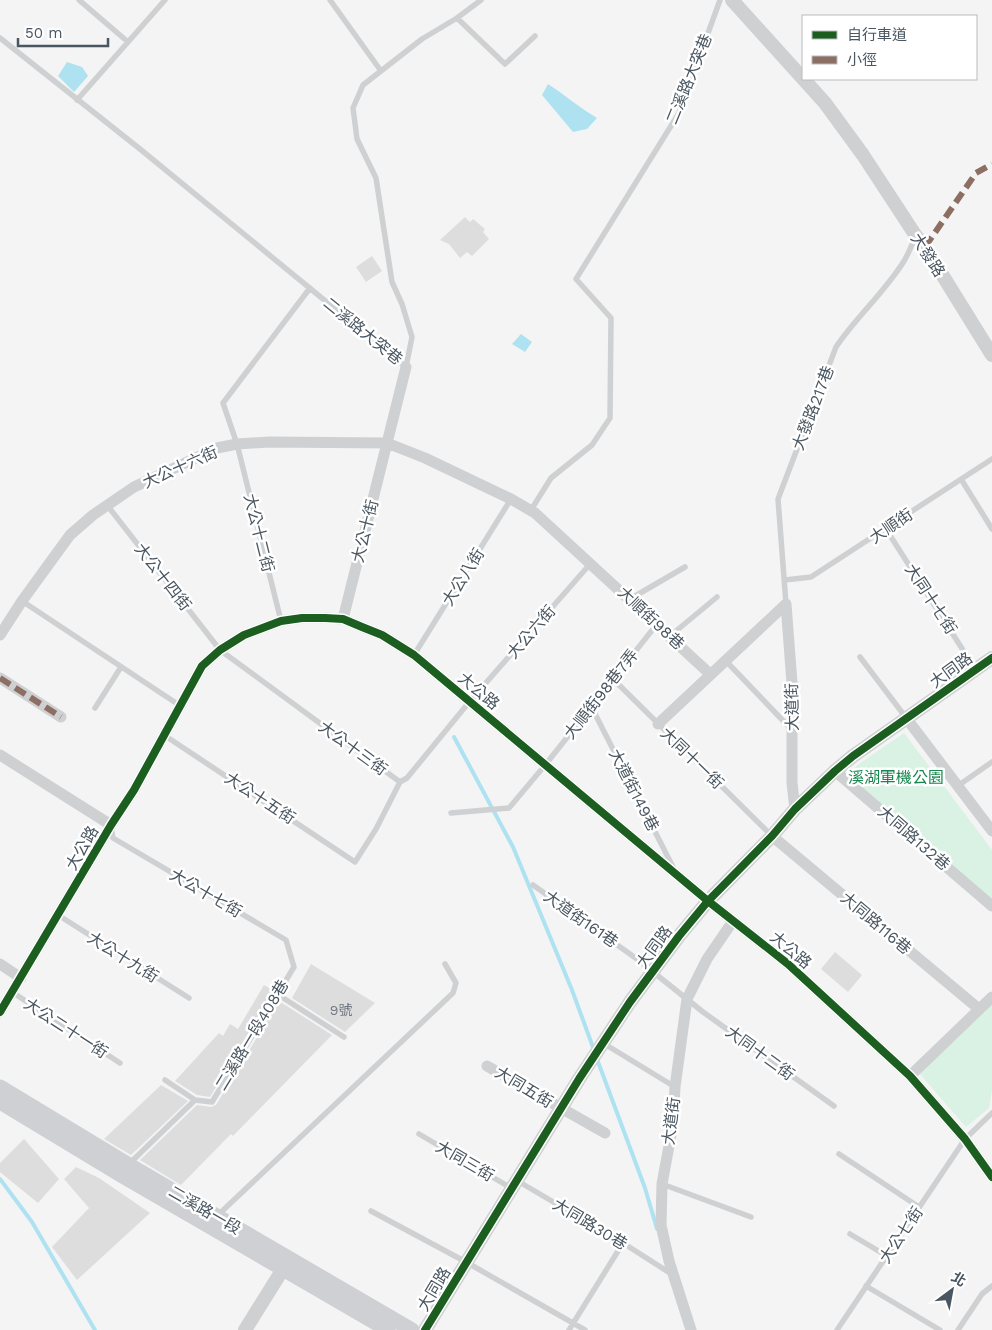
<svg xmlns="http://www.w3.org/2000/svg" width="992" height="1330" font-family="'Work Sans','Noto Sans TC',sans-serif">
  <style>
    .green { fill: #d9f2e3 }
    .water { fill: #aee2f0 }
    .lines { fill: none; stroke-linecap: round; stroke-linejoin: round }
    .stream { stroke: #aee2f0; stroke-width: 4 }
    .building { fill: #ddddde }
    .service { stroke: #ced0d2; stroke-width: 5.5 }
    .minor { stroke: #ced0d2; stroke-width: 11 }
    .tertiary { stroke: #ced0d2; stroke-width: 14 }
    .secondary { stroke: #ced0d4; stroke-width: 15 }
    .quiet { stroke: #8d6e63; stroke-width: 6; stroke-dasharray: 12 6; stroke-linecap: butt }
    .cycleway-casing { stroke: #fff; stroke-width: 11 }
    .cycleway { stroke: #1b5e20; stroke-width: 8 }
    .labels { text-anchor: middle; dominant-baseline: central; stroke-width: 5; stroke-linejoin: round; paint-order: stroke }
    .number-label { font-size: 14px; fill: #707881 }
    .street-label { font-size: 16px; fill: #4a5661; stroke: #fff }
    .park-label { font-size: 16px; fill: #17864f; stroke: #fff }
  </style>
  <rect width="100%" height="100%" fill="#f4f4f4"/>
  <path class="green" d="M 904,733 L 992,850 L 992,902 L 846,776 L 859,764 Z
    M 992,1003 L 992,1090 L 989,1108 L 966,1127 L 920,1074 Z"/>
  <path class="water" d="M 67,62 L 82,67 L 88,76 L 74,92 L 58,76 Z
    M 548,84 C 565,95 580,108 597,118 L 587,129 L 573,132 L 542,95 Z
    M 521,334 L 532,342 L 525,352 L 512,344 Z"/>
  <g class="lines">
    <path class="stream" d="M 454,737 L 513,847 L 572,990 L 594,1050
      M 597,1059 L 645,1188 L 657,1229
      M 0,1179 L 32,1222 L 95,1330"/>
  </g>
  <path class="building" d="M 465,217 L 470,222 L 473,219 L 485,229 L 483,232 L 489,239 L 472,256 L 467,252 L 460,258 L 449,244 L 440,240 Z
    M 372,256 L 382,271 L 366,282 L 356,267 Z
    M 835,952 L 862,975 L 848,992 L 821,969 Z
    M 311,964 L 375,1003 L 345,1032 L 292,998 Z
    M 264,985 L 274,991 L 210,1097 L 197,1095 L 175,1081 L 219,1033 L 223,1036 L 230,1024 L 238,1029 Z
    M 279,1001 L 332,1035 L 233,1136 L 231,1134 L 181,1185 L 140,1160 L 197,1105 L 211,1107 L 216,1105 Z
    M 161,1085 L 188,1101 L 131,1155 L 104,1139 Z
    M 24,1139 L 59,1179 L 38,1203 L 0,1172 L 0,1163 Z
    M 76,1167 L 99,1178 L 150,1213 L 77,1280 L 52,1247 L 89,1208 L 64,1179 Z"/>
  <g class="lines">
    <path class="service" d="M 79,0 L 128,42
      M 330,0 L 381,71
      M 457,18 L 505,64 L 535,36
      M 0,38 L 140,149 L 406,367 L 412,337 L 402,304 L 392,282 L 376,178 L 357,139 L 353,108 L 363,85 L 422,39 L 457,18 L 481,0
      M 77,100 L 165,0
      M 961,479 L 992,529
      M 107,505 L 220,650 L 400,782 L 407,778 L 470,701 L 591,563
      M 531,510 L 551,478 L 592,445 L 610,418 L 611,318 L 576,279 L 679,113 L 720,0
      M 886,529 L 975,669
      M 785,580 L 811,577 L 992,459
      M 630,599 L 685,567
      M 22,601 L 179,705
      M 786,604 L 778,499 L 836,347 C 856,317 885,292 904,261 C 909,253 912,244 916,236
      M 281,621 L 237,444 L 223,403 L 310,288
      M 670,636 L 717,597
      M 414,655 L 511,499
      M 860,657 L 907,719
      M 725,660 L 791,729
      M 613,679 L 772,836
      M 591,706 L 674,869
      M 95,708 L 121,667
      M 164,735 L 355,862 L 376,829 L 400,782
      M 959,785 L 992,762
      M 451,813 L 509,808 L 546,764 L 657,624
      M 111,827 L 113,838 L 286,940 L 294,967 L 212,1102 L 195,1100 L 130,1163
      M 533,885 L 637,959 L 703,1012 L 834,1106
      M 58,915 L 189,998
      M 12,992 L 120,1063
      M 277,994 L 344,1037
      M 603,1043 L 675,1087
      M 165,1080 L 195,1100
      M 419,1134 L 511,1188
      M 839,1154 L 919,1207
      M 516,1180 L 623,1243 L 673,1275
      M 662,1184 L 751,1217
      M 371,1211 L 466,1262 L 585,1330
      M 218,1215 L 453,993 L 456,983 L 445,964
      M 850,1234 L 887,1256
      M 866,1286 L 940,1330
      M 569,1330 L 623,1243
      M 837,1330 L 965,1139 L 992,1113
      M 958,1330 L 982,1294 L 992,1286"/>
    <path class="minor" d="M 786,604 L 792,683 L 792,783 L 795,809
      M 343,619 L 406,367
      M 0,635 L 22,601 L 70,535 L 93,515 L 134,487 L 217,448 L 237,444 L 269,442 L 387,443 L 425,458 L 511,499 L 535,513 L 710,674
      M 0,678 L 61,717
      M 907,719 L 992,831
      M 658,724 L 786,604
      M 0,755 L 111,825
      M 835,771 L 992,906
      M 772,836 L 979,1009
      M 0,964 L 21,978
      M 0,1012 L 111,825 L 134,790 L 202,666 L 220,650 L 244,635 L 281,621 L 302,618 L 325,618 L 343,619 L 362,627 L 382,635 L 414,655 L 708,901 L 788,964 L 910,1076 L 965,1139 L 992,1177
      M 487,1066 L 605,1133
      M 910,1076 L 992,997
      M 691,1330 L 669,1261 L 661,1225 L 662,1184 L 673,1124 L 675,1087 L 687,999 L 707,959 L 733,921"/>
    <path class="tertiary" d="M 732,0 L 825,103 L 863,155 L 916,236 L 925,247 L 992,355
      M 245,1330 L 288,1261
      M 425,1330 L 579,1079 L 630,1002 L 679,936 L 708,901 L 772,836 L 795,809 L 835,771 L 853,756 L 992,658"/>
    <path class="secondary" d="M 0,1087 L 129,1165 L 412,1330
      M 0,1102 L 121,1175 L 388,1330"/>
    <path class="quiet" d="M 925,247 L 976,173 L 992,164
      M 0,678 L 61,717"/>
    <g class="cycleway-casing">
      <path id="cycleway" d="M 0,1012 L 111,825 L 134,790 L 202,666 L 220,650 L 244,635 L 281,621 L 302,618 L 325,618 L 343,619 L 362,627 L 382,635 L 414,655 L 708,901 L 788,964 L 910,1076 L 965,1139 L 992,1177
        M 425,1330 L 579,1079 L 630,1002 L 679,936 L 708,901 L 772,836 L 795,809 L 835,771 L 853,756 L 992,658"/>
    </g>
    <use href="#cycleway" class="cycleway"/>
  </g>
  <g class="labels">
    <g class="number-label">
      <text x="341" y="1010">9號</text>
    </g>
    <g class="street-label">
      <text transform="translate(689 79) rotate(-68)">二溪路大突巷</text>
      <text transform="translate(928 255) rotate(57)">大發路</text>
      <text transform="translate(363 331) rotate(39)">二溪路大突巷</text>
      <text transform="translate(813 408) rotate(-69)">大發路217巷</text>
      <text transform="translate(180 467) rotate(-24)">大公十六街</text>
      <text transform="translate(891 526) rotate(-34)">大順街</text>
      <text transform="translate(365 531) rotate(-76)">大公十街</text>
      <text transform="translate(259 533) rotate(76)">大公十二街</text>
      <text transform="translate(163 577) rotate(52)">大公十四街</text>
      <text transform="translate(463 577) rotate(-58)">大公八街</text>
      <text transform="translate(931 599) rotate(57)">大同十七街</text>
      <text transform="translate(651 618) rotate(43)">大順街98巷</text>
      <text transform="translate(531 632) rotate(-49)">大公六街</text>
      <text transform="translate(951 670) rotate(-36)">大同路</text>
      <text transform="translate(479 691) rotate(40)">大公路</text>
      <text transform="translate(601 694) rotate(-52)">大順街98巷7弄</text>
      <text transform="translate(792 707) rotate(-91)">大道街</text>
      <text transform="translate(353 748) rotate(36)">大公十三街</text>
      <text transform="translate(692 758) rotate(44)">大同十一街</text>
      <text transform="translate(634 790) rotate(63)">大道街149巷</text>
      <text transform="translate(260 798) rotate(33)">大公十五街</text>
      <text transform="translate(914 838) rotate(41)">大同路132巷</text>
      <text transform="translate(82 848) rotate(-60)">大公路</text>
      <text transform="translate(206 893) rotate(30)">大公十七街</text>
      <text transform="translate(581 919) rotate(35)">大道街161巷</text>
      <text transform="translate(876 923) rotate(40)">大同路116巷</text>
      <text transform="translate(654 947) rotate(-54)">大同路</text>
      <text transform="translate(791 950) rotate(40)">大公路</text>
      <text transform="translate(123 957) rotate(32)">大公十九街</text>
      <text transform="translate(66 1028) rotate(33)">大公二十一街</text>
      <text transform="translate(252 1035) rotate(-59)">二溪路一段408巷</text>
      <text transform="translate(760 1053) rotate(36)">大同十二街</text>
      <text transform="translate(524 1087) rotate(31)">大同五街</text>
      <text transform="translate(671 1121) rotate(-83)">大道街</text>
      <text transform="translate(465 1161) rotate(30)">大同三街</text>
      <text transform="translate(205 1210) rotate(30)">二溪路一段</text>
      <text transform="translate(590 1224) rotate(31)">大同路30巷</text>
      <text transform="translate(901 1235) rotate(-56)">大公七街</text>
      <text transform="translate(434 1289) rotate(-59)">大同路</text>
    </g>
    <g class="park-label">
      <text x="896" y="777">溪湖軍機公園</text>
    </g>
  </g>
  <rect x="802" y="15" width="175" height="65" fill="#ffffff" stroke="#b7bbc0"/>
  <rect x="812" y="31" width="25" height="8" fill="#1b5e20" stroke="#b7bbc0"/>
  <text x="847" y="40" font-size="15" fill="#4a5661">自行車道</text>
  <rect x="812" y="56" width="25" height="8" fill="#8d6e63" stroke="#b7bbc0"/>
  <text x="847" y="65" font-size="15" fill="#4a5661">小徑</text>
  <g transform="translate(952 1290) rotate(32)" stroke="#ffffff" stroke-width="4" paint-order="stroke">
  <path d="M0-4L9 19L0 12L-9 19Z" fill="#4a5661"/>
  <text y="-8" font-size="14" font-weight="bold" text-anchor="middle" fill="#4a5661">北</text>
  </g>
  <path d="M18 38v8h90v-8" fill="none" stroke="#4a5661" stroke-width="2.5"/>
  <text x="25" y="38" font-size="15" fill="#4a5661" stroke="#ffffff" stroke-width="4" paint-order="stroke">50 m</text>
</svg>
